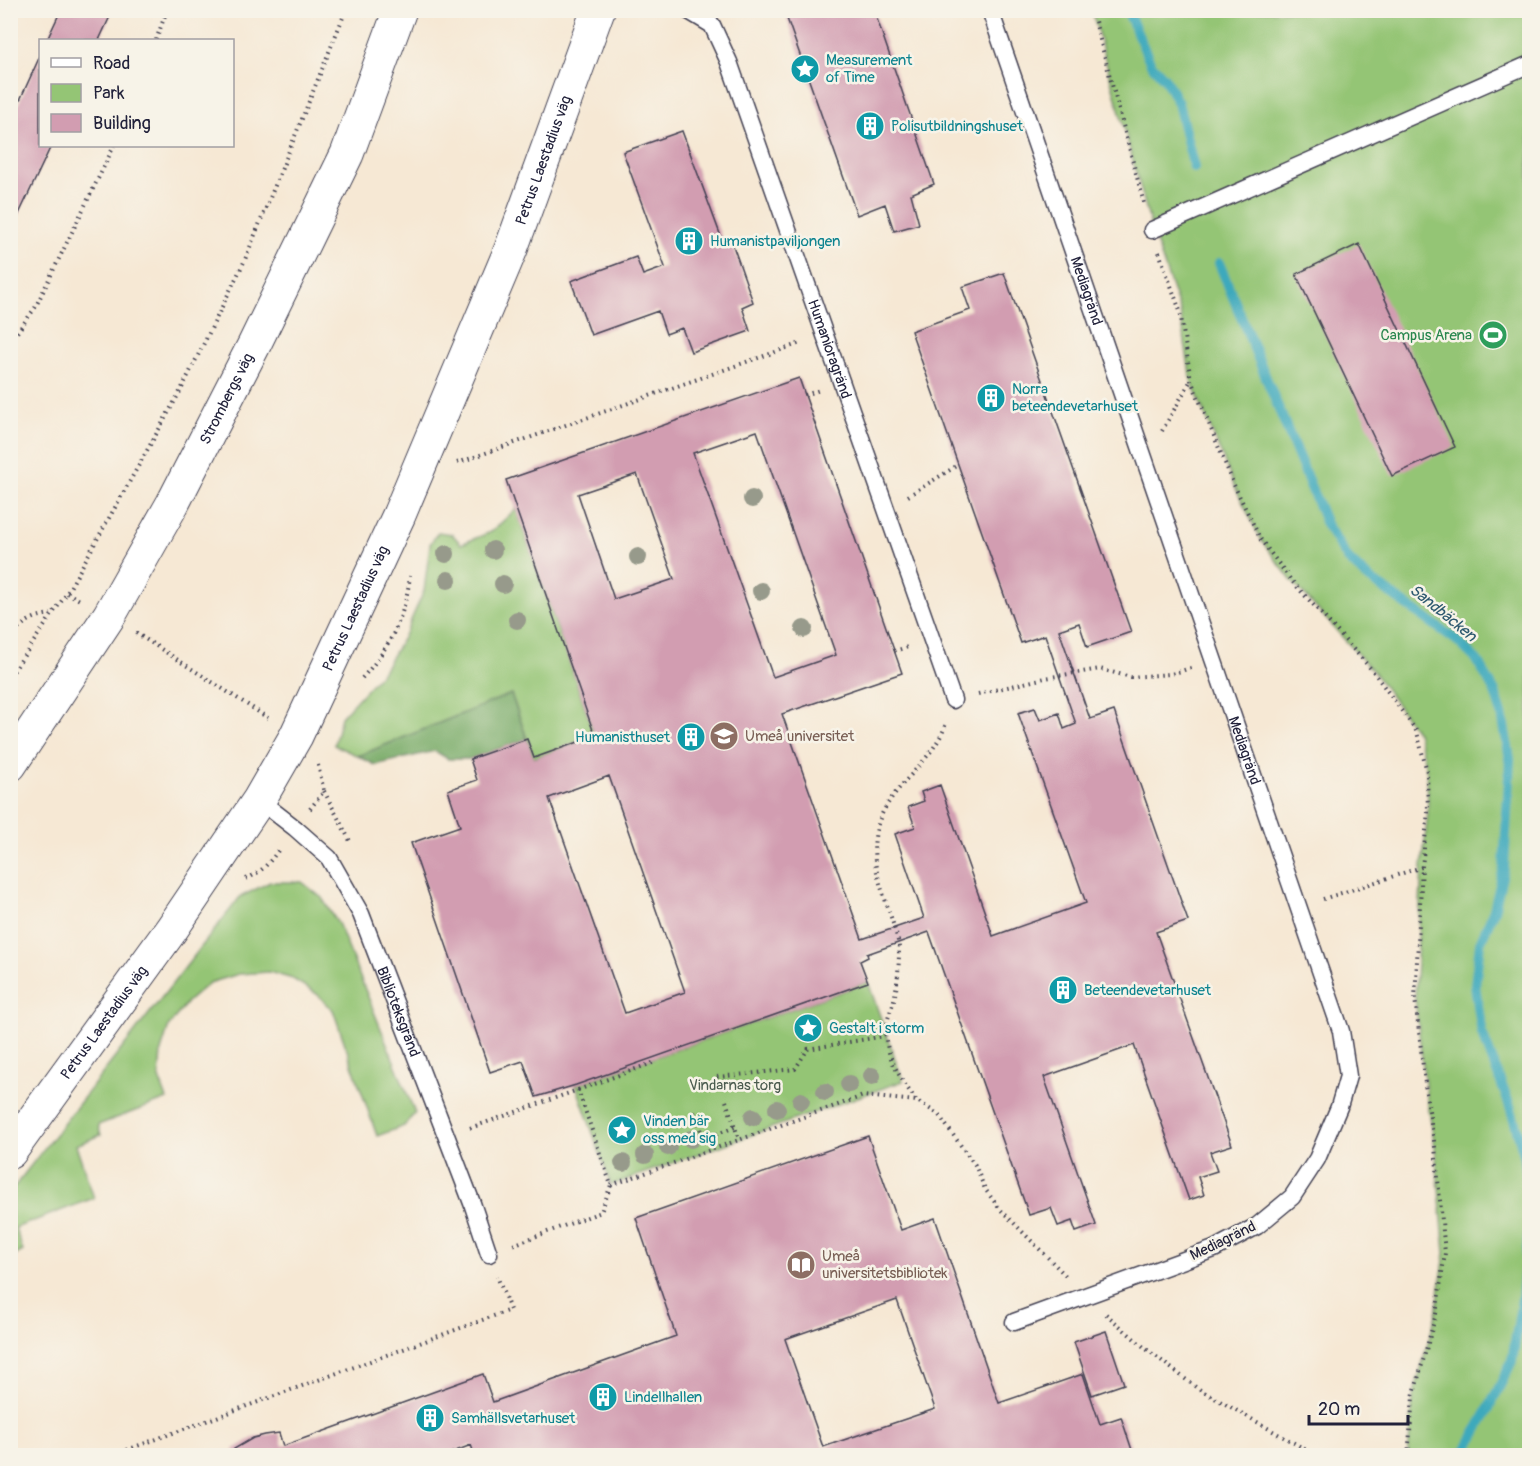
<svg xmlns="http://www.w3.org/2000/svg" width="1540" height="1466" font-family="Pangolin,sans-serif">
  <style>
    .green { fill: #94c575; stroke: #5b7458; stroke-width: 1.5 }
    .forest { fill: #7a6; stroke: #4c6650; stroke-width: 1.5 }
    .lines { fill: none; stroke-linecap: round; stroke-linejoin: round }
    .stream { stroke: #3ca9bc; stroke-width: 10 }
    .building { fill: #d29db1; fill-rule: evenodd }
    .lane-casing { stroke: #424052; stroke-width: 19 }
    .street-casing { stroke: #424052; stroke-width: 35 }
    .secondary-casing { stroke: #424052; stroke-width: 35 }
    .path { stroke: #424052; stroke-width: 4; stroke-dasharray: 1.5 4.5; stroke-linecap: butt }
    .lane { stroke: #fff; stroke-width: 16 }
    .street { stroke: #fff; stroke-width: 33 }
    .secondary { stroke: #fff; stroke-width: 33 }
    .tree { fill: #979a8b }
    .labels { text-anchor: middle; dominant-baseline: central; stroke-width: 5; stroke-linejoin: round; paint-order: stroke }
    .culture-label { font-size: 15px; fill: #0d838f; stroke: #f7f3e8; text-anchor: start }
    .street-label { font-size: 15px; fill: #22223b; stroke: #f7f3e8 }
    .leisure-label { font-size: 15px; fill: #27864d; stroke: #f7f3e8; text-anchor: end }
    .education-label { font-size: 15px; fill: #785e54; stroke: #f7f3e8; text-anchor: start }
    .park-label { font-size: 15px; fill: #4a5b4f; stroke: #f7f3e8 }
    .water-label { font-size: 16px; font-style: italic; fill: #2c586f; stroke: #f7f3e8 }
  </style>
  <rect width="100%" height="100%" fill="#f7f3e8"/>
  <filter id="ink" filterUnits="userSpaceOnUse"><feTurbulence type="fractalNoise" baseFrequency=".0167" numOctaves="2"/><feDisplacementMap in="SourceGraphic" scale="12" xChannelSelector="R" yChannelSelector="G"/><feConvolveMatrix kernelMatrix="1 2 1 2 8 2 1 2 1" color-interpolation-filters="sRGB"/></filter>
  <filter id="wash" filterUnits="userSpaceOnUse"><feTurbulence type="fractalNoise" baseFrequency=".008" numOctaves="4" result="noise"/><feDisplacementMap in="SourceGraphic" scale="24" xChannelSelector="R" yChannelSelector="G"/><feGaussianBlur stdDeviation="1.35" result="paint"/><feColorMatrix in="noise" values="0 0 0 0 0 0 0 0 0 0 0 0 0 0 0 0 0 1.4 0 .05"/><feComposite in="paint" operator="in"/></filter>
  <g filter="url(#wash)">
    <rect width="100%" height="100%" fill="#f6e8d4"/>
    <path class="green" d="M 1092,11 L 1529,11 L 1529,1455 L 1408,1455 L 1413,1397 L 1436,1314 L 1445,1253 L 1435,1147 L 1426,1092 L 1415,998 L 1422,867 L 1428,812 L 1427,772 L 1417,732 L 1372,670 L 1291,580 L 1261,540 L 1234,485 L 1191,380 L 1180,311 L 1152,230 Z
      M 516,509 L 595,736 L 534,758 L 511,694 L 358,756 L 334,745 L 341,717 L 383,671 L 403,638 L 424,591 L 430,544 L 438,532 L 452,534 L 461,544 L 491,532 Z
      M 270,882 L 302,882 L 322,898 L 339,925 L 415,1113 L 404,1126 L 377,1136 L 333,1010 L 317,994 L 293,979 L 269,972 L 239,974 L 209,983 L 187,1002 L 169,1026 L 161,1051 L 159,1078 L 167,1099 L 98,1125 L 101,1135 L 76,1145 L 94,1198 L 15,1228 L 23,1251 L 11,1258 L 11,1191 L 240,897 Z
      M 868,982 L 903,1081 L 611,1185 L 576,1085 Z"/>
    <path class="forest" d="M 511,694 L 527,739 L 470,759 L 448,759 L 435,751 L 375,765 L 358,756 Z"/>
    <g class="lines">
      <path class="stream" d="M 1127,10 L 1151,64 L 1165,79 L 1178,103 L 1194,168
        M 1219,263 L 1326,524 L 1348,559 L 1367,577 L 1456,640 L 1477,660 L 1495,692 L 1502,714 L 1510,759 L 1504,868 L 1494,910 L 1480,943 L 1475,985 L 1482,1033 L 1511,1109 L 1525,1158 L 1530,1197
        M 1463,1456 L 1489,1408 L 1512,1361 L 1522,1300 L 1530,1226"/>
    </g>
    <g id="blocks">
      <path class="building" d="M 61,10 L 113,10 L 99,40 L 47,40 Z
        M 784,10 L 874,10 L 934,184 L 911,194 L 919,224 L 894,231 L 885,204 L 857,215 Z
        M 40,56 L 40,146 L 51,146 L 10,233 L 10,122 Z
        M 682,131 L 723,242 L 731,240 L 753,302 L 742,307 L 750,331 L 691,352 L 682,328 L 666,334 L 658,311 L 591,335 L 571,281 L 636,257 L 643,275 L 665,267 L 623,152 Z
        M 1359,244 L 1455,447 L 1392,476 L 1296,274 Z
        M 1004,273 L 1131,632 L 1087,647 L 1079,623 L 1059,630 L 1090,719 L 1114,711 L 1188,921 L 1156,932 L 1232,1145 L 1210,1152 L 1217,1171 L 1198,1177 L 1204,1195 L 1189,1200 L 1134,1045 L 1044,1077 L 1096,1225 L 1076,1232 L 1072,1221 L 1058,1226 L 1051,1208 L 1029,1215 L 929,932 L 867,954 L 868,957 L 860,961 L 868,982 L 576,1085 L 536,1097 L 523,1061 L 490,1072 L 411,843 L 460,826 L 448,790 L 477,780 L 470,759 L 527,739 L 534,758 L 595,736 L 506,480 L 799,378 L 902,673 L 782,714 L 862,939 L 924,918 L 895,834 L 915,827 L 908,807 L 924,801 L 921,792 L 940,785 L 993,936 L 1086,903 L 1018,713 L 1035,708 L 1040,720 L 1059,713 L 1064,729 L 1076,724 L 1045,635 L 1021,643 L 911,331 L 970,310 L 962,287 ZM 757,431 L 836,655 L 773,677 L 693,453 ZM 637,474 L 674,579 L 614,599 L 578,494 ZM 609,776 L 685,992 L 625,1013 L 549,798 Z
        M 868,1136 L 901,1230 L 935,1218 L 999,1403 L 1083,1374 L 1100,1424 L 1121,1417 L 1134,1456 L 475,1456 L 471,1445 L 443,1456 L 236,1456 L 234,1449 L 253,1438 L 265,1435 L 279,1433 L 283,1446 L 483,1374 L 493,1402 L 676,1336 L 636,1218 ZM 897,1300 L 935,1409 L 823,1447 L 785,1339 Z
        M 1106,1331 L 1124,1384 L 1092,1395 L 1074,1342 Z"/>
    </g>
  </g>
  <g filter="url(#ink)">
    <use href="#blocks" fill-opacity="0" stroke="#424052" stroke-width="1.5"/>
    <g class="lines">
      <g class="lane-casing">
        <g id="lane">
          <path id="s1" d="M 687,10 L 712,25 L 729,62 L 953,700"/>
          <path id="s2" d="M 990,10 L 1341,1031 L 1348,1076 L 1339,1107 L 1317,1159 L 1292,1197 L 1257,1226 L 1214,1249 L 1014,1322"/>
          <path d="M 1152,230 L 1530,64"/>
          <path id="s3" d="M 259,800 L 295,828 L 329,858 L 361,914 L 472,1203 L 489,1254"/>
        </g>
      </g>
      <g class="street-casing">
        <g id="street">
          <path id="s4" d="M 10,1152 L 171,930 L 259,800 L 296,736 L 399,515 L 511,249 L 598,10"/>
        </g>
      </g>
      <g class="secondary-casing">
        <g id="secondary">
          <path id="s5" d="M 10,765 L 109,616 L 173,503 L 254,345 L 347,154 L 400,10"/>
        </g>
      </g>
      <path class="path" d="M 1092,10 L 1145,207
        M 156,40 L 167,10
        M 1159,252 L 1180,311 L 1191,380 L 1234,485 L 1261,540 L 1291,580 L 1372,670 L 1417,732 L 1427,772 L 1428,812 L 1422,867 L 1415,998 L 1426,1092 L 1435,1147 L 1445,1253 L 1436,1314 L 1413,1397 L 1408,1456
        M 10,342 L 35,308 L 114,146
        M 805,395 L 820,390
        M 1162,431 L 1191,380
        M 457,463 L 801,343
        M 908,496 L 958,465
        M 67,593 L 80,600
        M 136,633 L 268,718
        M 10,637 C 22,623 33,616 51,614
        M 894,651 L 908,647
        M 10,676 L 67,593 L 181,390 L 244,262 L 346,10
        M 362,678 C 389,649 405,617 410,576
        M 978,694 L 1045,678 L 1100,669 L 1131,677 L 1171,674 L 1191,668
        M 324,791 L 350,841
        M 310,809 L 324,791 L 318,765
        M 246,879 C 262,872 270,862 280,848
        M 1323,899 L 1422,867
        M 717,1077 L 795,1069 L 808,1049 L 885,1036
        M 578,1090 L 655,1062
        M 916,1100 C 903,1082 889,1062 886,1039 C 883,1025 893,1008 895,995 C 898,980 899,964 899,949 C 899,942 896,934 894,927 C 883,888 864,857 881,816 C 896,782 936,758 946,723
        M 726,1101 L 739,1139
        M 694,1112 L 704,1139 L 735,1127
        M 470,1128 L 578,1090 L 611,1185 L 601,1212 L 510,1246
        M 611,1185 L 863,1096 L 917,1101 L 938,1114 L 975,1165 L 985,1189 L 999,1208 L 1066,1276
        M 1106,1314 L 1145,1348 L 1197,1388 L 1317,1456
        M 110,1456 L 510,1310 L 497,1276"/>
      <use href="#lane" class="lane"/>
      <use href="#street" class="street"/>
      <use href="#secondary" class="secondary"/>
    </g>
    <g class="tree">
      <circle cx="752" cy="499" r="9"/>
      <circle cx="493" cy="550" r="9"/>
      <circle cx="446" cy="554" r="9"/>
      <circle cx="638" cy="557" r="9"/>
      <circle cx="448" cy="580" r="9"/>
      <circle cx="503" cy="584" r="9"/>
      <circle cx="761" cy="591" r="9"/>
      <circle cx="517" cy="620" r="9"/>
      <circle cx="804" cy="629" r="9"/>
      <circle cx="872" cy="1076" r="9"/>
      <circle cx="849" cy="1084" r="9"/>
      <circle cx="825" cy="1092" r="9"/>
      <circle cx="801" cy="1101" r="9"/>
      <circle cx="777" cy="1109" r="9"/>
      <circle cx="753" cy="1117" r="9"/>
      <circle cx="691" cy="1139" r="9"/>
      <circle cx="668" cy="1147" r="9"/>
      <circle cx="645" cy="1155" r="9"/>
      <circle cx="623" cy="1163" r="9"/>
    </g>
  </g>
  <defs>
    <g id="sight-disc" transform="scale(1.5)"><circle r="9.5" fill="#0f9aa8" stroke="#f7f3e8"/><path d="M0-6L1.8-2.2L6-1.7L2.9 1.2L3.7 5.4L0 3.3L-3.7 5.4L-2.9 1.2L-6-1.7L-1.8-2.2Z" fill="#fff"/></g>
    <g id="building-disc" transform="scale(1.5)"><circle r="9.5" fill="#0f9aa8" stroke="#f7f3e8"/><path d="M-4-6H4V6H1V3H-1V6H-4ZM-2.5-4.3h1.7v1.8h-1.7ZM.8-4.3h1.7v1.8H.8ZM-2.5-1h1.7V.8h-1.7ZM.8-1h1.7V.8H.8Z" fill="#fff"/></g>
    <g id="stadium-disc" transform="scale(1.5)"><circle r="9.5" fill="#2e9e5b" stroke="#f7f3e8"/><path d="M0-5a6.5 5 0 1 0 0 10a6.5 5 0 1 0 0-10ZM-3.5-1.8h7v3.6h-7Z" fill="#fff"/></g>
    <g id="university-disc" transform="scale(1.5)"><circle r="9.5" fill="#8d6e63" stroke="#f7f3e8"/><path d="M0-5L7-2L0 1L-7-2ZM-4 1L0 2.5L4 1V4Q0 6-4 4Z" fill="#fff"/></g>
    <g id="library-disc" transform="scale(1.5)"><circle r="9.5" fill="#8d6e63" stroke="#f7f3e8"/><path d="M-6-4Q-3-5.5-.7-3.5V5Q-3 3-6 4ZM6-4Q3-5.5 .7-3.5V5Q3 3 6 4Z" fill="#fff"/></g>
  </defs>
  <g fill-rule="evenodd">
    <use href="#sight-disc" x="805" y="69"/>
    <use href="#building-disc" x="870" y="126"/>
    <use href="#building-disc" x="689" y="241"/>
    <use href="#stadium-disc" x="1493" y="335"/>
    <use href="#building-disc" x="991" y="398"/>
    <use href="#university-disc" x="724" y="736"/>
    <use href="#building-disc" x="691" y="737"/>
    <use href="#building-disc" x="1063" y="990"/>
    <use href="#sight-disc" x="808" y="1028"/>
    <use href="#sight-disc" x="622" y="1130"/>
    <use href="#library-disc" x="801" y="1265"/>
    <use href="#building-disc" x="603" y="1397"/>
    <use href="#building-disc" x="430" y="1418"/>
  </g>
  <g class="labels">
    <g class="culture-label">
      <text x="826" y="60">Measurement<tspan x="826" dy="17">of Time</tspan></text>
      <text x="891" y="126">Polisutbildningshuset</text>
      <text x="710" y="241">Humanistpaviljongen</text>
      <text x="1012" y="389">Norra<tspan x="1012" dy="17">beteendevetarhuset</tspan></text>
      <text x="670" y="737" text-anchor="end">Humanisthuset</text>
      <text x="1084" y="990">Beteendevetarhuset</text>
      <text x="829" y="1028">Gestalt i storm</text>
      <text x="643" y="1121">Vinden bär<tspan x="643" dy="17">oss med sig</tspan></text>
      <text x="624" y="1397">Lindellhallen</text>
      <text x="451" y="1418">Samhällsvetarhuset</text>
    </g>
    <g class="street-label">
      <text stroke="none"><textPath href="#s4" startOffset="1132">Petrus Laestadius väg</textPath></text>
      <text stroke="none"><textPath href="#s2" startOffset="297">Mediagränd</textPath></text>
      <text stroke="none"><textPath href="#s1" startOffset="374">Humanioragränd</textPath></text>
      <text stroke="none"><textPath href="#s5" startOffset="426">Strombergs väg</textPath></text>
      <text stroke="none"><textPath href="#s4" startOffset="646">Petrus Laestadius väg</textPath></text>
      <text stroke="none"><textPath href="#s2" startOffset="783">Mediagränd</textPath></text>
      <text stroke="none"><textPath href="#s3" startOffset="260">Biblioteksgränd</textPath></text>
      <text stroke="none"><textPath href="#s4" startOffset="160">Petrus Laestadius väg</textPath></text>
      <text transform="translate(1223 1241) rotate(-26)">Mediagränd</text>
    </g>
    <g class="leisure-label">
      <text x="1472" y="335">Campus Arena</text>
    </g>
    <g class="education-label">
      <text x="745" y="736">Umeå universitet</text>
      <text x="822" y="1256">Umeå<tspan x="822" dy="17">universitetsbibliotek</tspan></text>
    </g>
    <g class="park-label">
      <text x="735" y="1085">Vindarnas torg</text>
    </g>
    <g class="water-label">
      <text transform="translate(1443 613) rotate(39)">Sandbäcken</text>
    </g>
  </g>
  <rect width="1540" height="1466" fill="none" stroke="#f7f3e8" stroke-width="36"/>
  <rect x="39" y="39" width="195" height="108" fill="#f7f3e8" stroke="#a29fa3" stroke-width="1.5"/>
  <rect x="51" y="58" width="30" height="9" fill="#ffffff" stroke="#a29fa3" stroke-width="1.5"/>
  <text x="93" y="69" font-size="18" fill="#22223b">Road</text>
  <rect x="51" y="84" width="30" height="18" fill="#94c575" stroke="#a29fa3" stroke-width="1.5"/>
  <text x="93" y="99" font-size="18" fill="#22223b">Park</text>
  <rect x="51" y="114" width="30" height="18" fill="#d29db1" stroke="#a29fa3" stroke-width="1.5"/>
  <text x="93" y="129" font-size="18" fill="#22223b">Building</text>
  <path d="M1309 1415v9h99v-9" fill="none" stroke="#22223b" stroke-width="3"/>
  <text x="1318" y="1415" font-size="18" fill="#22223b" stroke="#f7f3e8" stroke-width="4.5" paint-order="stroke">20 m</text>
</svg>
